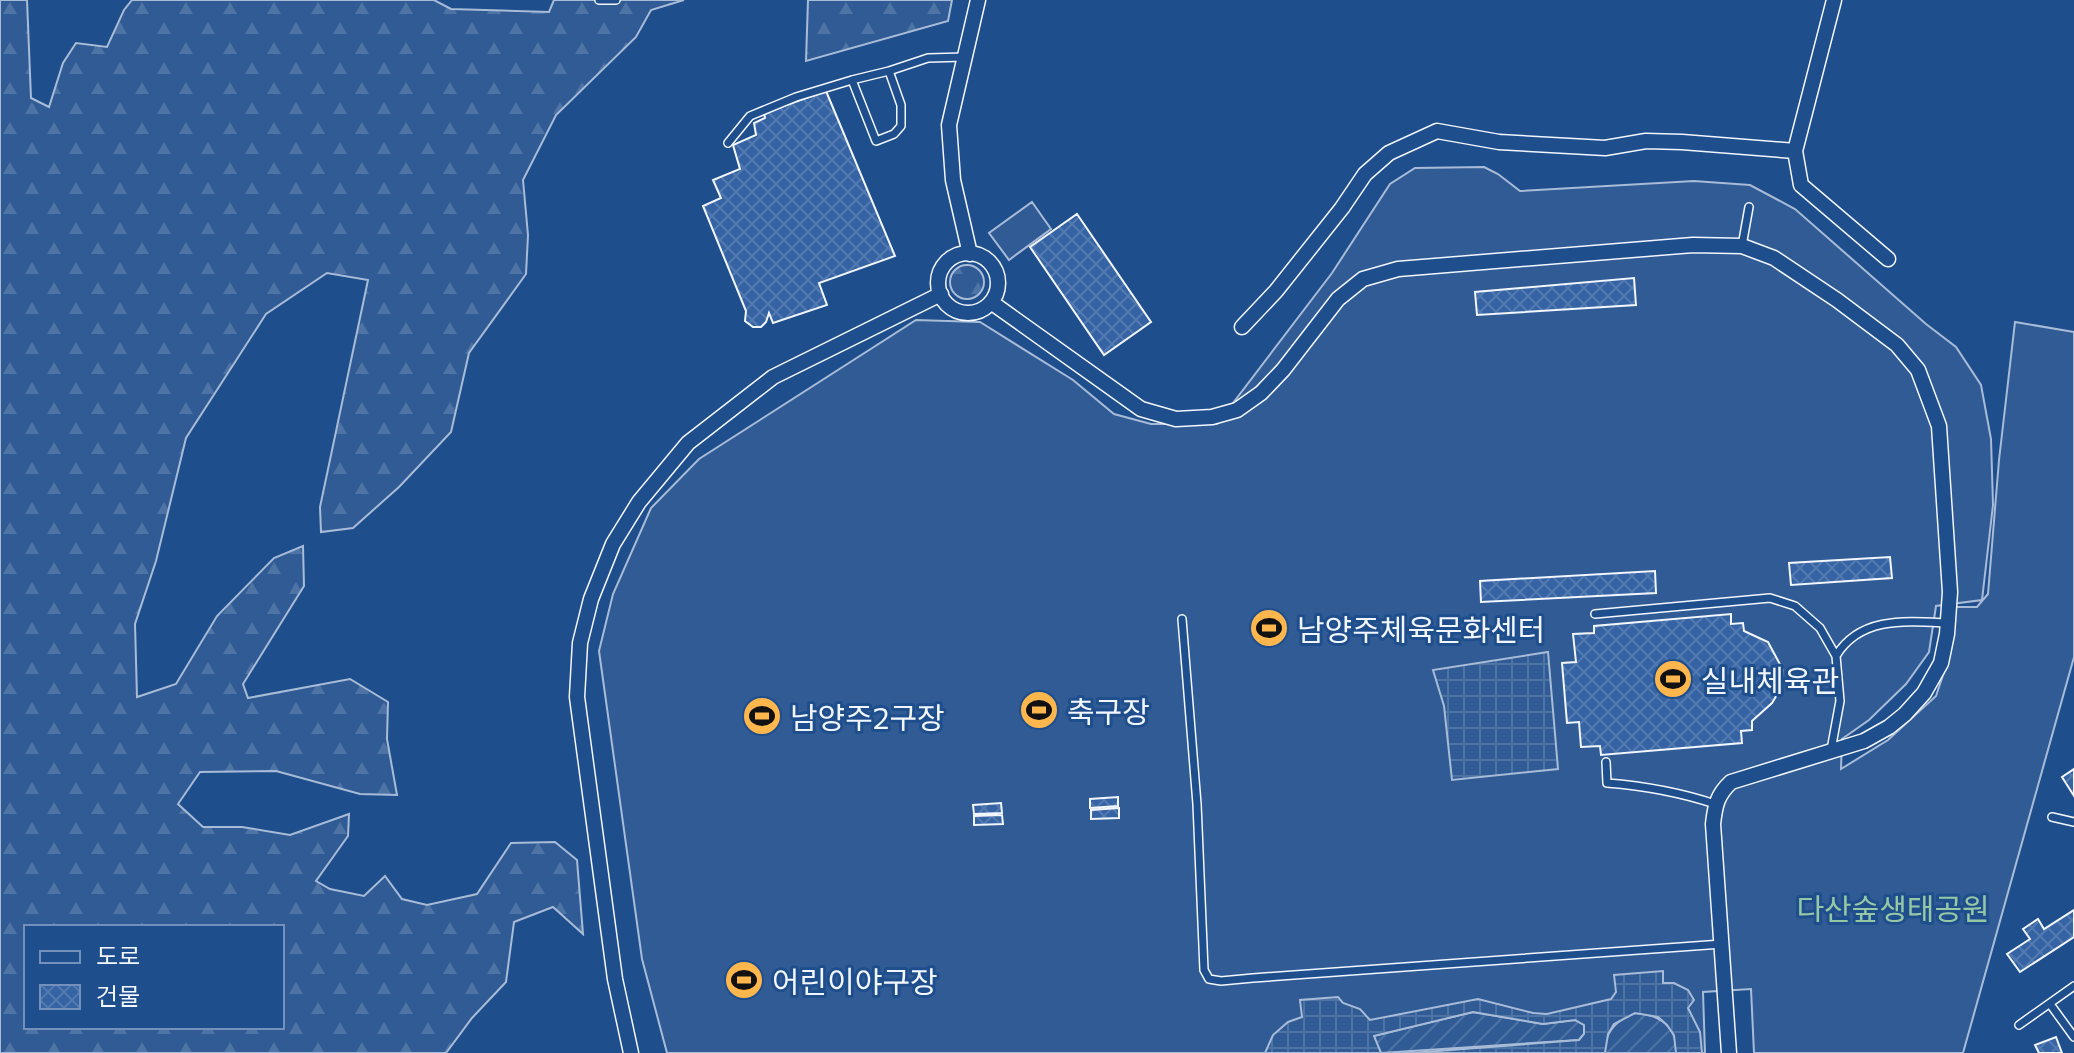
<svg xmlns="http://www.w3.org/2000/svg" width="2074" height="1053" font-family="Commissioner,'Noto Sans KR',sans-serif">
  <style>
    .forest { fill: url(#forest-firs); stroke: #a8bbd7; stroke-width: 2; fill-rule: evenodd }
    .built { fill: #305b95; stroke: #a8bbd7; stroke-width: 2 }
    .garden { fill: url(#garden-furrows); stroke: #a8bbd7; stroke-width: 2 }
    .plaza { fill: url(#plaza-grid); stroke: #a8bbd7; stroke-width: 2 }
    .building { fill: url(#building-cross-hatch); stroke: #f2f6ff; stroke-width: 2 }
    .lines { fill: none; stroke-linecap: round; stroke-linejoin: round }
    .service-casing { stroke: #f2f6ff; stroke-width: 10 }
    .minor-casing { stroke: #f2f6ff; stroke-width: 17 }
    .service { stroke: #1f4e8c; stroke-width: 7 }
    .minor { stroke: #1f4e8c; stroke-width: 14 }
    .labels { text-anchor: middle; dominant-baseline: central; stroke-width: 6; stroke-linejoin: round; paint-order: stroke }
    .poi-label { font-size: 30px; fill: #f2f6ff; stroke: #1f4e8c; text-anchor: start }
    .park-label { font-size: 30px; fill: #97c8a6; stroke: #1f4e8c }
  </style>
  <defs>
    <pattern id="forest-firs" width="22" height="20" patternUnits="userSpaceOnUse" patternTransform="scale(2)"><rect width="22" height="20" fill="#305b95"/><path d="M5 1l3.5 6h-7zM16 11l3.5 6h-7z" fill="#4e73a5"/></pattern>
    <pattern id="garden-furrows" width="10" height="10" patternUnits="userSpaceOnUse" patternTransform="scale(2)"><rect width="10" height="10" fill="#305b95"/><path d="M-1 1l2-2M0 10L10 0M9 11l2-2" fill="none" stroke="#4e73a5"/></pattern>
    <pattern id="plaza-grid" width="8" height="8" patternUnits="userSpaceOnUse" patternTransform="scale(2)"><rect width="8" height="8" fill="#305b95"/><path d="M0 4h8M4 0v8" fill="none" stroke="#4e73a5"/></pattern>
    <pattern id="building-cross-hatch" width="8" height="8" patternUnits="userSpaceOnUse" patternTransform="scale(2)"><rect width="8" height="8" fill="#3563a3"/><path d="M0 0l8 8M0 8l8-8" fill="none" stroke="#537ab1"/></pattern>
  </defs>
  <rect width="100%" height="100%" fill="#1f4e8c"/>
  <path class="forest" d="M 0,0 L 27,0 L 31,98 L 49,107 L 63,63 L 76,43 L 107,47 L 124,10 L 132,0 L 434,0 L 451,9 L 549,12 L 554,0 L 684,0 L 651,10 L 636,37 L 556,115 L 523,180 L 528,235 L 526,274 L 469,353 L 451,432 L 399,487 L 353,528 L 321,532 L 320,507 L 368,280 L 327,273 L 266,314 L 186,438 L 156,561 L 135,624 L 137,697 L 176,684 L 217,616 L 274,558 L 303,546 L 304,586 L 243,684 L 248,698 L 350,679 L 388,702 L 387,739 L 397,795 L 360,794 L 276,771 L 200,772 L 178,804 L 203,827 L 242,827 L 290,835 L 349,814 L 348,836 L 316,881 L 330,889 L 364,896 L 385,876 L 402,899 L 427,905 L 477,894 L 511,843 L 555,842 L 577,860 L 583,934 L 553,907 L 514,922 L 506,982 L 472,1018 L 446,1053 L 0,1053 ZM 26,927 L 282,927 L 282,1027 L 26,1027 Z
    M 808,0 L 952,0 L 948,21 L 806,61 Z
    M950 282a17 17 0 1 1 34 0a17 17 0 1 1-34 0Z"/>
  <path class="built" d="M 1484,167 L 1498,174 L 1520,191 L 1694,181 L 1750,185 L 1795,209 L 1926,324 L 1956,347 L 1981,385 L 1991,439 L 1993,505 L 1982,600 L 1936,606 L 1929,652 L 1906,684 L 1869,720 L 1842,739 L 1841,769 L 1888,740 L 1936,696 L 1950,654 L 1955,607 L 1977,607 L 1988,594 L 1999,460 L 2015,322 L 2074,332 L 2074,657 L 1963,1053 L 1754,1053 L 1751,989 L 1703,992 L 1705,1053 L 667,1053 L 642,959 L 599,651 L 613,594 L 651,508 L 699,459 L 916,320 L 980,322 L 1073,380 L 1114,414 L 1151,424 L 1217,424 L 1332,273 L 1390,184 L 1415,168 Z
    M 1032,202 L 1051,229 L 1009,260 L 989,233 Z"/>
  <path class="garden" d="M 1473,1012 L 1543,1024 L 1575,1020 L 1584,1025 L 1584,1034 L 1579,1040 L 1381,1053 L 1373,1036 Z
    M 1635,1013 C 1659,1014 1678,1027 1676,1053 L 1605,1053 C 1604,1032 1616,1020 1635,1013 Z"/>
  <path class="plaza" d="M 1548,652 L 1558,769 L 1452,780 L 1444,706 L 1433,670 Z
    M 1663,971 L 1663,983 L 1674,983 L 1688,990 L 1694,1000 L 1688,1008 L 1700,1032 L 1702,1053 L 1676,1053 L 1674,1035 L 1667,1025 L 1658,1017 L 1635,1013 L 1614,1024 L 1608,1034 L 1605,1053 L 1412,1053 L 1579,1040 L 1584,1034 L 1584,1025 L 1575,1020 L 1543,1024 L 1473,1012 L 1374,1036 L 1381,1053 L 1265,1053 L 1273,1035 L 1288,1022 L 1302,1017 L 1300,1000 L 1338,997 L 1343,1003 L 1360,1009 L 1370,1020 L 1478,999 L 1533,1013 L 1547,1014 L 1611,999 L 1616,992 L 1614,975 Z"/>
  <path class="building" d="M 826,91 L 895,256 L 819,283 L 827,305 L 773,323 L 769,313 L 766,322 L 761,327 L 753,327 L 745,321 L 746,311 L 703,206 L 721,198 L 713,180 L 740,169 L 733,145 L 756,135 L 754,123 L 765,118 L 764,113 Z
    M 1077,214 L 1151,322 L 1104,355 L 1030,247 Z
    M 1634,278 L 1636,305 L 1477,315 L 1475,292 Z
    M 1890,557 L 1892,578 L 1791,585 L 1789,563 Z
    M 1655,571 L 1656,593 L 1481,602 L 1480,581 Z
    M 1731,614 L 1731,624 L 1743,623 L 1744,631 L 1768,642 L 1783,670 L 1781,688 L 1772,703 L 1752,721 L 1752,730 L 1741,731 L 1742,743 L 1601,755 L 1600,746 L 1581,747 L 1579,722 L 1567,723 L 1562,663 L 1576,662 L 1573,634 L 1594,633 L 1594,626 Z
    M 2074,769 L 2074,796 L 2062,777 Z
    M 1118,797 L 1118,806 L 1090,808 L 1090,799 Z
    M 1001,803 L 1002,813 L 974,814 L 973,805 Z
    M 1119,808 L 1119,818 L 1091,819 L 1091,810 Z
    M 1002,815 L 1003,824 L 974,825 L 974,816 Z
    M 2074,910 L 2074,937 L 2020,972 L 2007,954 L 2030,939 L 2023,929 L 2038,919 L 2044,929 Z
    M 2056,1037 L 2062,1053 L 2039,1053 L 2035,1045 Z"/>
  <g class="lines">
    <g class="service-casing">
      <path id="service" d="M 599,0 L 616,0
        M 889,71 L 901,105 L 901,126 L 894,134 L 876,141 L 852,80 Z
        M 889,71 L 928,58 L 965,57
        M 728,143 L 750,116 L 796,97 L 852,80
        M 1742,246 L 1749,207
        M 1595,614 L 1770,598 L 1795,606 L 1820,628 L 1836,656 L 1840,701 L 1831,750
        M 1182,619 L 1197,804 L 1204,970 L 1209,979 L 1221,981 L 1253,978 L 1722,944
        M 1836,656 C 1860,616 1907,621 1948,623
        M 1606,762 L 1607,783 C 1645,786 1679,792 1715,804
        M 2052,817 L 2074,822
        M 2050,1004 L 2074,1037
        M 2019,1025 L 2074,986"/>
    </g>
    <g class="minor-casing">
      <path id="minor" d="M 1834,0 L 1795,151 L 1801,185 L 1888,259
        M938 283a30 30 0 1 1 60 0a30 30 0 1 1-60 0Z
        M 970,254 L 953,180 L 949,125 L 978,0
        M 991,302 L 1141,409 L 1176,419 L 1212,417 L 1237,410 L 1261,393 L 1283,370 L 1338,299 L 1363,279 L 1398,269 L 1693,245 L 1742,246 L 1774,258 L 1837,300 L 1897,345 L 1918,370 L 1939,426 L 1950,592 L 1947,634 L 1941,663 L 1924,693 L 1905,714 L 1889,727 L 1864,741 L 1731,782 C 1717,795 1715,806 1713,824 L 1729,1053
        M 1242,327 L 1276,291 L 1342,208 L 1365,174 L 1389,153 L 1437,131 L 1499,142 L 1605,148 L 1646,141 L 1682,142 L 1795,151
        M 631,1053 L 615,979 L 577,697 L 580,643 L 591,599 L 613,544 L 639,502 L 688,443 L 773,377 L 941,294"/>
    </g>
    <use href="#service" class="service"/>
    <use href="#minor" class="minor"/>
  </g>
  <defs>
    <g id="stadium-disc" transform="scale(2)"><circle r="9.5" fill="#ffb74d" stroke="#1f4e8c"/><path d="M0-5a6.5 5 0 1 0 0 10a6.5 5 0 1 0 0-10ZM-3.5-1.8h7v3.6h-7Z" fill="#111"/></g>
  </defs>
  <g fill-rule="evenodd">
    <use href="#stadium-disc" x="1269" y="628"/>
    <use href="#stadium-disc" x="1673" y="679"/>
    <use href="#stadium-disc" x="1039" y="710"/>
    <use href="#stadium-disc" x="762" y="716"/>
    <use href="#stadium-disc" x="744" y="980"/>
  </g>
  <g class="labels">
    <g class="poi-label">
      <text x="1297" y="628">남양주체육문화센터</text>
      <text x="1701" y="679">실내체육관</text>
      <text x="1067" y="710">축구장</text>
      <text x="790" y="716">남양주2구장</text>
      <text x="772" y="980">어린이야구장</text>
    </g>
    <g class="park-label">
      <text x="1893" y="907">다산숲생태공원</text>
    </g>
  </g>
  <rect x="24" y="925" width="260" height="104" fill="#1f4e8c" stroke="#7391ba" stroke-width="2"/>
  <rect x="40" y="951" width="40" height="12" fill="#1f4e8c" stroke="#7391ba" stroke-width="2"/>
  <text x="96" y="965" font-size="24" fill="#f2f6ff">도로</text>
  <rect x="40" y="985" width="40" height="24" fill="url(#building-cross-hatch)" stroke="#7391ba" stroke-width="2"/>
  <text x="96" y="1005" font-size="24" fill="#f2f6ff">건물</text>
</svg>
